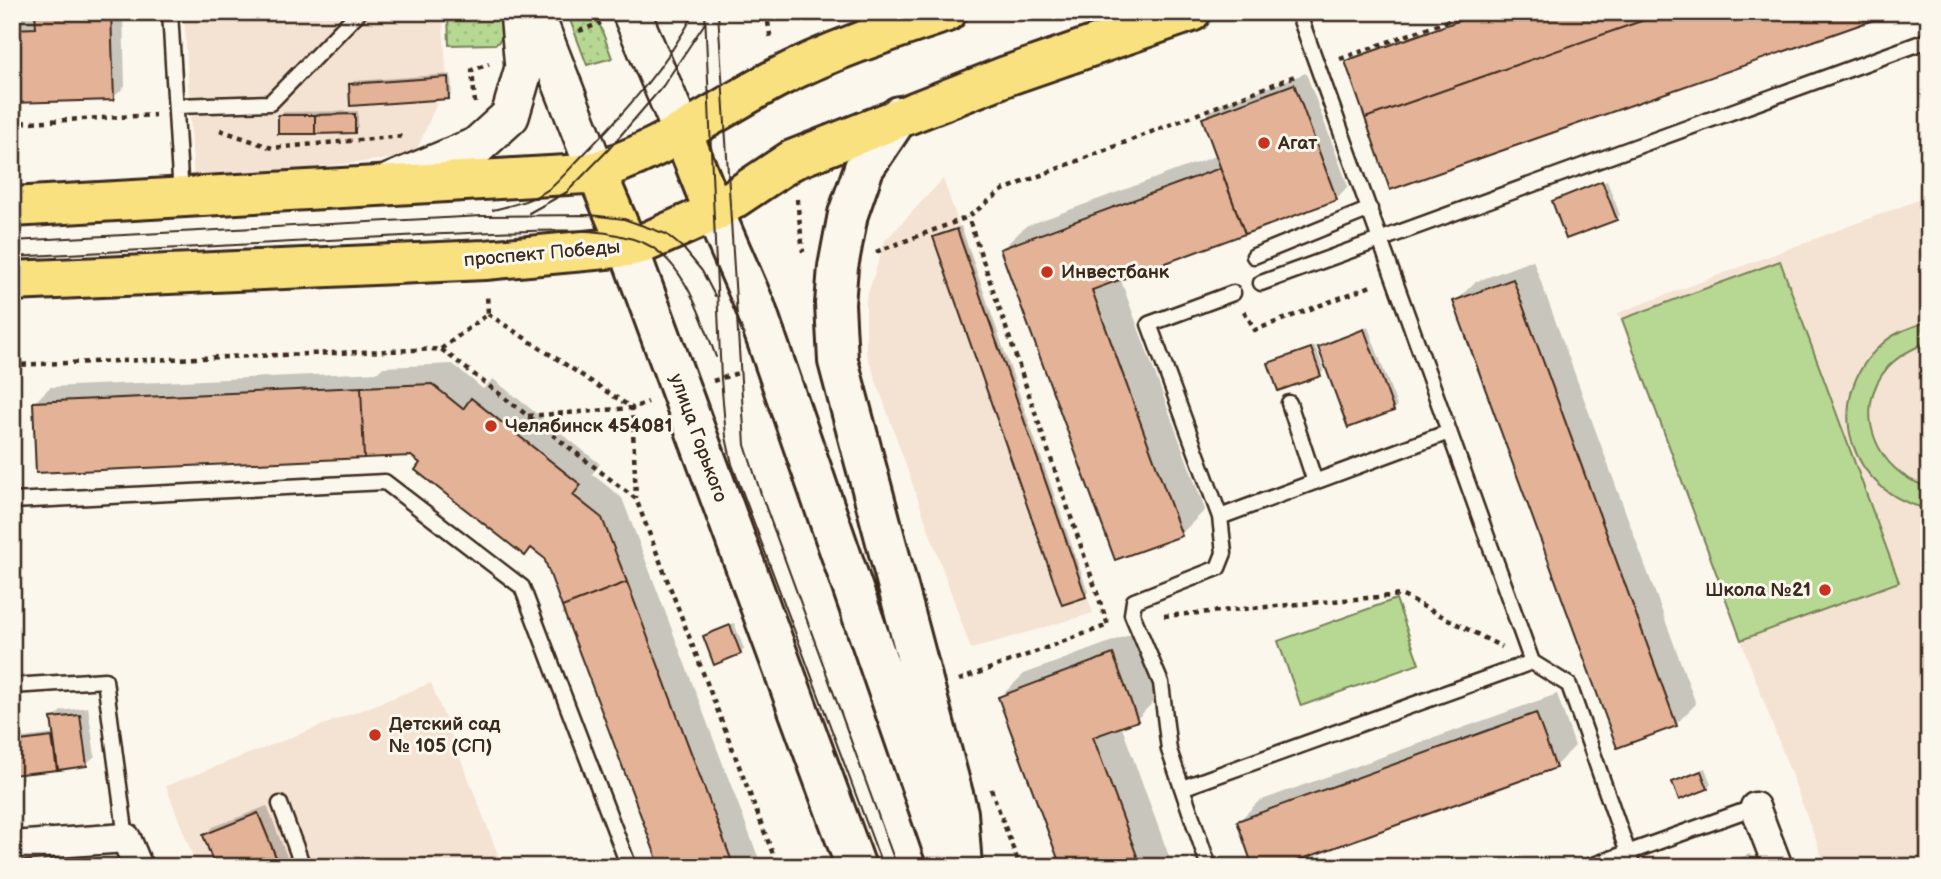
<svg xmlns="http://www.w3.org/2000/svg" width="1941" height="879" font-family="'Balsamiq Sans',sans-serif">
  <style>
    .built { fill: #f4e2d2 }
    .grass { fill: url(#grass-dots); stroke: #788158; stroke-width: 2 }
    .green { fill: #b6d892; stroke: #788158; stroke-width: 2 }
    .shadow { fill: #0003 }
    .building { fill: #e4b296; stroke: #3b2a1e; stroke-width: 2 }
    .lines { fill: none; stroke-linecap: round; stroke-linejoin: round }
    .service-casing { stroke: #3b2a1e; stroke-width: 19 }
    .minor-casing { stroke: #3b2a1e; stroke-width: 33 }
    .tertiary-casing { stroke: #3b2a1e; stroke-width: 42 }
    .secondary-casing { stroke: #3b2a1e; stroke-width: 44 }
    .primary-casing { stroke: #3b2a1e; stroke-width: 44 }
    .path { stroke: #3b2a1e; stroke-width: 4.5; stroke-dasharray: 5 5; stroke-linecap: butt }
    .service { stroke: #fbf7ec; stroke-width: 14 }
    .minor { stroke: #fbf7ec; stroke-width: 28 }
    .tertiary { stroke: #fbf7ec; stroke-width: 37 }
    .secondary { stroke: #fbf7ec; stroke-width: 38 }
    .primary { stroke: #fae180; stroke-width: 38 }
    .tram { stroke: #3b2a1e; stroke-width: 2 }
    .poi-dot { fill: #c8321e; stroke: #fbf7ec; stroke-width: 2.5 }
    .labels { text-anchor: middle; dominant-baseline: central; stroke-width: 6; stroke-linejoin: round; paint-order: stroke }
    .poi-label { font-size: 19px; font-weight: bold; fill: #3b2a1e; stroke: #fbf7ec; text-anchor: start }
    .street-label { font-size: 19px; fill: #3b2a1e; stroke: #fbf7ec }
  </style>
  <defs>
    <pattern id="grass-dots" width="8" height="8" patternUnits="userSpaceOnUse" patternTransform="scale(1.75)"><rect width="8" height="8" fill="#b6d892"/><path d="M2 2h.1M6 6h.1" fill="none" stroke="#9dba7d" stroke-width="1.8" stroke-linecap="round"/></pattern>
  </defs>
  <rect width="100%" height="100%" fill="#fbf7ec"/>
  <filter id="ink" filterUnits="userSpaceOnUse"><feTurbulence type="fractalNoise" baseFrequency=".0143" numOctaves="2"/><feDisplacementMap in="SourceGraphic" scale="14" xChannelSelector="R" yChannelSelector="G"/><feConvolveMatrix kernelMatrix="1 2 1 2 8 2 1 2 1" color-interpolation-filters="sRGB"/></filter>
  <g filter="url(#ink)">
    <path class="built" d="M 184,12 L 442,12 L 447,80 L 414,156 L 194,181 Z
      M 943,179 L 1093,613 L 971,649 L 866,352 L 866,300 L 885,241 Z
      M 1929,196 L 1929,867 L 1826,867 L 1618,313 Z
      M 431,683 L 503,867 L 197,867 L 166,786 Z"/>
    <path class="grass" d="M 448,12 L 498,12 L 506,35 L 496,44 L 449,45 Z
      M 567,12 L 595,12 L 612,58 L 587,65 Z"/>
    <path class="green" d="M 1780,261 L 1899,582 L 1741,640 L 1622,319 Z
      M 1929,321 L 1929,342 C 1913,348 1899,355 1888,367 C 1850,410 1877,474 1929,487 L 1929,509 C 1849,494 1820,400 1881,345 C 1894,332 1912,327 1929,321 Z
      M 1396,599 L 1419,664 L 1301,706 L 1278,641 Z"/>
    <path class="shadow" d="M 37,12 L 123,12 L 125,86 L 113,98 L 12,101 L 12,18 L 37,17 Z
      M 1480,12 L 1891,12 L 1347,61 L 1351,57 Z
      M 1306,73 L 1348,186 L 1336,199 L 1120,278 L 1205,510 L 1181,534 L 1116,558 L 1002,249 L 1026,226 L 1218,155 L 1204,118 L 1216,106 Z
      M 451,74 L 452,93 L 449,97 L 350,85 L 354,81 Z
      M 358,111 L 358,127 L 354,131 L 279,116 L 283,112 Z
      M 1607,181 L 1620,215 L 1616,218 L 1556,201 Z
      M 961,226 L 1088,592 L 1085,596 L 935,237 L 939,234 Z
      M 1533,260 L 1696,704 L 1676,724 L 1455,302 L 1475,282 Z
      M 1368,327 L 1397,406 L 1393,410 L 1320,347 L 1324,343 Z
      M 1315,346 L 1324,370 L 1320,374 L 1270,364 L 1274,360 Z
      M 453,364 L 483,389 L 493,379 L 600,464 L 592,474 L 622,498 L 762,867 L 662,867 L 545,556 L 412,454 L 35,402 L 50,387 L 378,372 L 383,367 Z
      M 734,623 L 744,649 L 740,653 L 705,636 L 709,632 Z
      M 1137,632 L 1160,695 L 1137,719 L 1121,725 L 1173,867 L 1063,867 L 1000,697 L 1024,674 Z
      M 1557,694 L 1575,746 L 1555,766 L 1239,821 L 1259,801 Z
      M 88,707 L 95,756 L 86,764 L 59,765 L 56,768 L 12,774 L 12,739 L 55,734 L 53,719 L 61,711 Z
      M 1705,768 L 1711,784 L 1707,788 L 1674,783 L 1678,779 Z
      M 267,806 L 291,867 L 217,867 L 205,835 L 213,827 Z
      M 1750,854 L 1755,867 L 1716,867 Z"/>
    <path class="building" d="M 35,12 L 111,12 L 114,100 L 12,103 L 12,29 L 36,28 Z
      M 1483,12 L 1667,12 L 1365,118 L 1345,61 Z
      M 1667,12 L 1896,12 L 1390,190 L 1365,118 Z
      M 448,77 L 449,99 L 350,106 L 349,84 Z
      M 1294,84 L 1337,200 L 1245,234 L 1202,118 Z
      M 355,114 L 355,133 L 315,134 L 315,115 Z
      M 278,115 L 315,115 L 315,134 L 278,134 Z
      M 1220,168 L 1245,234 L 1092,290 L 1182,536 L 1115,560 L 1000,249 Z
      M 1602,181 L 1617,220 L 1566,239 L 1552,201 Z
      M 957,229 L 1086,597 L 1062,605 L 933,237 Z
      M 1513,279 L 1677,726 L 1617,748 L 1453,301 Z
      M 1364,329 L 1394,411 L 1348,428 L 1318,347 Z
      M 1311,348 L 1321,376 L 1278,391 L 1268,363 Z
      M 432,384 L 463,409 L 471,398 L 581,485 L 573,495 L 602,518 L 627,582 L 562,607 L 544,558 L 531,548 L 525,556 L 415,470 L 420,463 L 411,456 L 364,458 L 361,387 Z
      M 361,387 L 364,458 L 36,473 L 33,402 Z
      M 627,582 L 734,867 L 660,867 L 608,728 L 562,607 Z
      M 730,625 L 741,654 L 714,665 L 703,636 Z
      M 1113,654 L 1138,721 L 1093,737 L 1141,867 L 1061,867 L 998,697 Z
      M 1536,713 L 1556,768 L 1280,867 L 1253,867 L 1237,821 Z
      M 80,715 L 87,766 L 58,770 L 51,718 Z
      M 52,737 L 57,770 L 12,775 L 12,742 Z
      M 1701,771 L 1708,789 L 1679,800 L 1672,782 Z
      M 258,813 L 280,867 L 215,867 L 203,835 Z"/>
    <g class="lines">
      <g class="service-casing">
        <path id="service" d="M 170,12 L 181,196
          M 864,12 L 873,36
          M 1298,12 L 1532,662 L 1569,685 L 1633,867
          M 176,106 L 270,103 L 359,12
          M 1254,256 L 1370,209
          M 1261,283 L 1929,40
          M 1289,403 L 1315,482
          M 12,501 L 385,482 L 522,587 L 629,867
          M 1220,517 L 1449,432
          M 12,686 L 105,680 L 126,838
          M 1182,788 L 1532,662
          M 280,804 L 303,867
          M 1209,867 L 1169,750 L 1161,683 L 1132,614 L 1134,601 L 1218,568 L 1224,553 L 1220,517 L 1149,324 L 1233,293
          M 1588,867 L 1755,807"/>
      </g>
      <g class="minor-casing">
        <path id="minor" d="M 1755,807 L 1778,867
          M 12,846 L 126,838 L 138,867"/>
      </g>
      <g class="tertiary-casing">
        <path id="tertiary" d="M 534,12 L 596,171
          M 631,12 L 683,134
          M 391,182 L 477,146 L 510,116 L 524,68 L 519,12"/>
      </g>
      <g class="secondary-casing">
        <path id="secondary" d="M 899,116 L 864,168 L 848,214 L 838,267 L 835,304 L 838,361 L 958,813 L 962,867
          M 714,212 L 755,306 L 946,858
          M 628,247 L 856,867"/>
      </g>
      <g class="primary-casing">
        <path id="primary" d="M 683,134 L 714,212
          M 596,171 L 628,247
          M 12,207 L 585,174 C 657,155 712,112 777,78 C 831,50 890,31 947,12
          M 12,281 L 485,260 L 628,247 L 644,243 L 714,212 L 792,160 L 1006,76 L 1191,12"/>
      </g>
      <path class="path" d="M 768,22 L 771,41
        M 579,31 L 601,23
        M 1340,59 L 1472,12
        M 475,103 L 472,70 L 489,64
        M 12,123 L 155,115
        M 220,130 L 272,148 L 404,136
        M 797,199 L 803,252
        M 876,252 L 968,217 L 1003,190 L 1295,76
        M 1244,311 L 1255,330 L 1374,285
        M 488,314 L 632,408 L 636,498
        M 441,349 L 488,314 L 487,293
        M 12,365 L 441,349 L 636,499 L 778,867
        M 713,381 L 741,372
        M 528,416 L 632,408 L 648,402
        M 1164,616 L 1401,595 L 1502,647
        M 959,680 L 1108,625 L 968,217
        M 991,789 L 1020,867"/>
      <use href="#service" class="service"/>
      <use href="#minor" class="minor"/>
      <use href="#tertiary" class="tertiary"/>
      <use href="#secondary" class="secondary"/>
      <use href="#primary" class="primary"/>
      <path class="tram" d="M 705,12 L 721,379 L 726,437 L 732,464 L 883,867
        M 718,12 L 745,445 L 761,494 L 897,867
        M 493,210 C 513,205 536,200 553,186 C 563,177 573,165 583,155 C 625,112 666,66 695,12
        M 529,213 L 567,192 L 608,150 L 663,86 L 705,23
        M 12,241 L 482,216 L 590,215 L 624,219 L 666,234 L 683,248 L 702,271 L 715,296
        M 12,257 C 143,250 273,243 403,236 C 445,234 488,232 530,231 C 568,230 608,228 644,243 C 684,260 702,319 716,357"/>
    </g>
  </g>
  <g class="poi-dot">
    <circle cx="1264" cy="143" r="7"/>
    <circle cx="1047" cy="272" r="7"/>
    <circle cx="491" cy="426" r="7"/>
    <circle cx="1825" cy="590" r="7"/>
    <circle cx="375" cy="735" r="7"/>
  </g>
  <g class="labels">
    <g class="poi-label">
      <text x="1278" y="143">Агат</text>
      <text x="1061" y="272">Инвестбанк</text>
      <text x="505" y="426">Челябинск 454081</text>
      <text x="1811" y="590" text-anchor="end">Школа №21</text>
      <text x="389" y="724">Детский сад<tspan x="389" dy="22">№ 105 (СП)</tspan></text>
    </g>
    <g class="street-label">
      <text transform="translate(542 254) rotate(-5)">проспект Победы</text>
      <text transform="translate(698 438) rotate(70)">улица Горького</text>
    </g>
  </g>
  <rect width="1941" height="879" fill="none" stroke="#fbf7ec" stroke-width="42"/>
  <rect x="21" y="21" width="1899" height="837" fill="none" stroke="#3b2a1e" stroke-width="2.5" filter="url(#ink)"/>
</svg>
